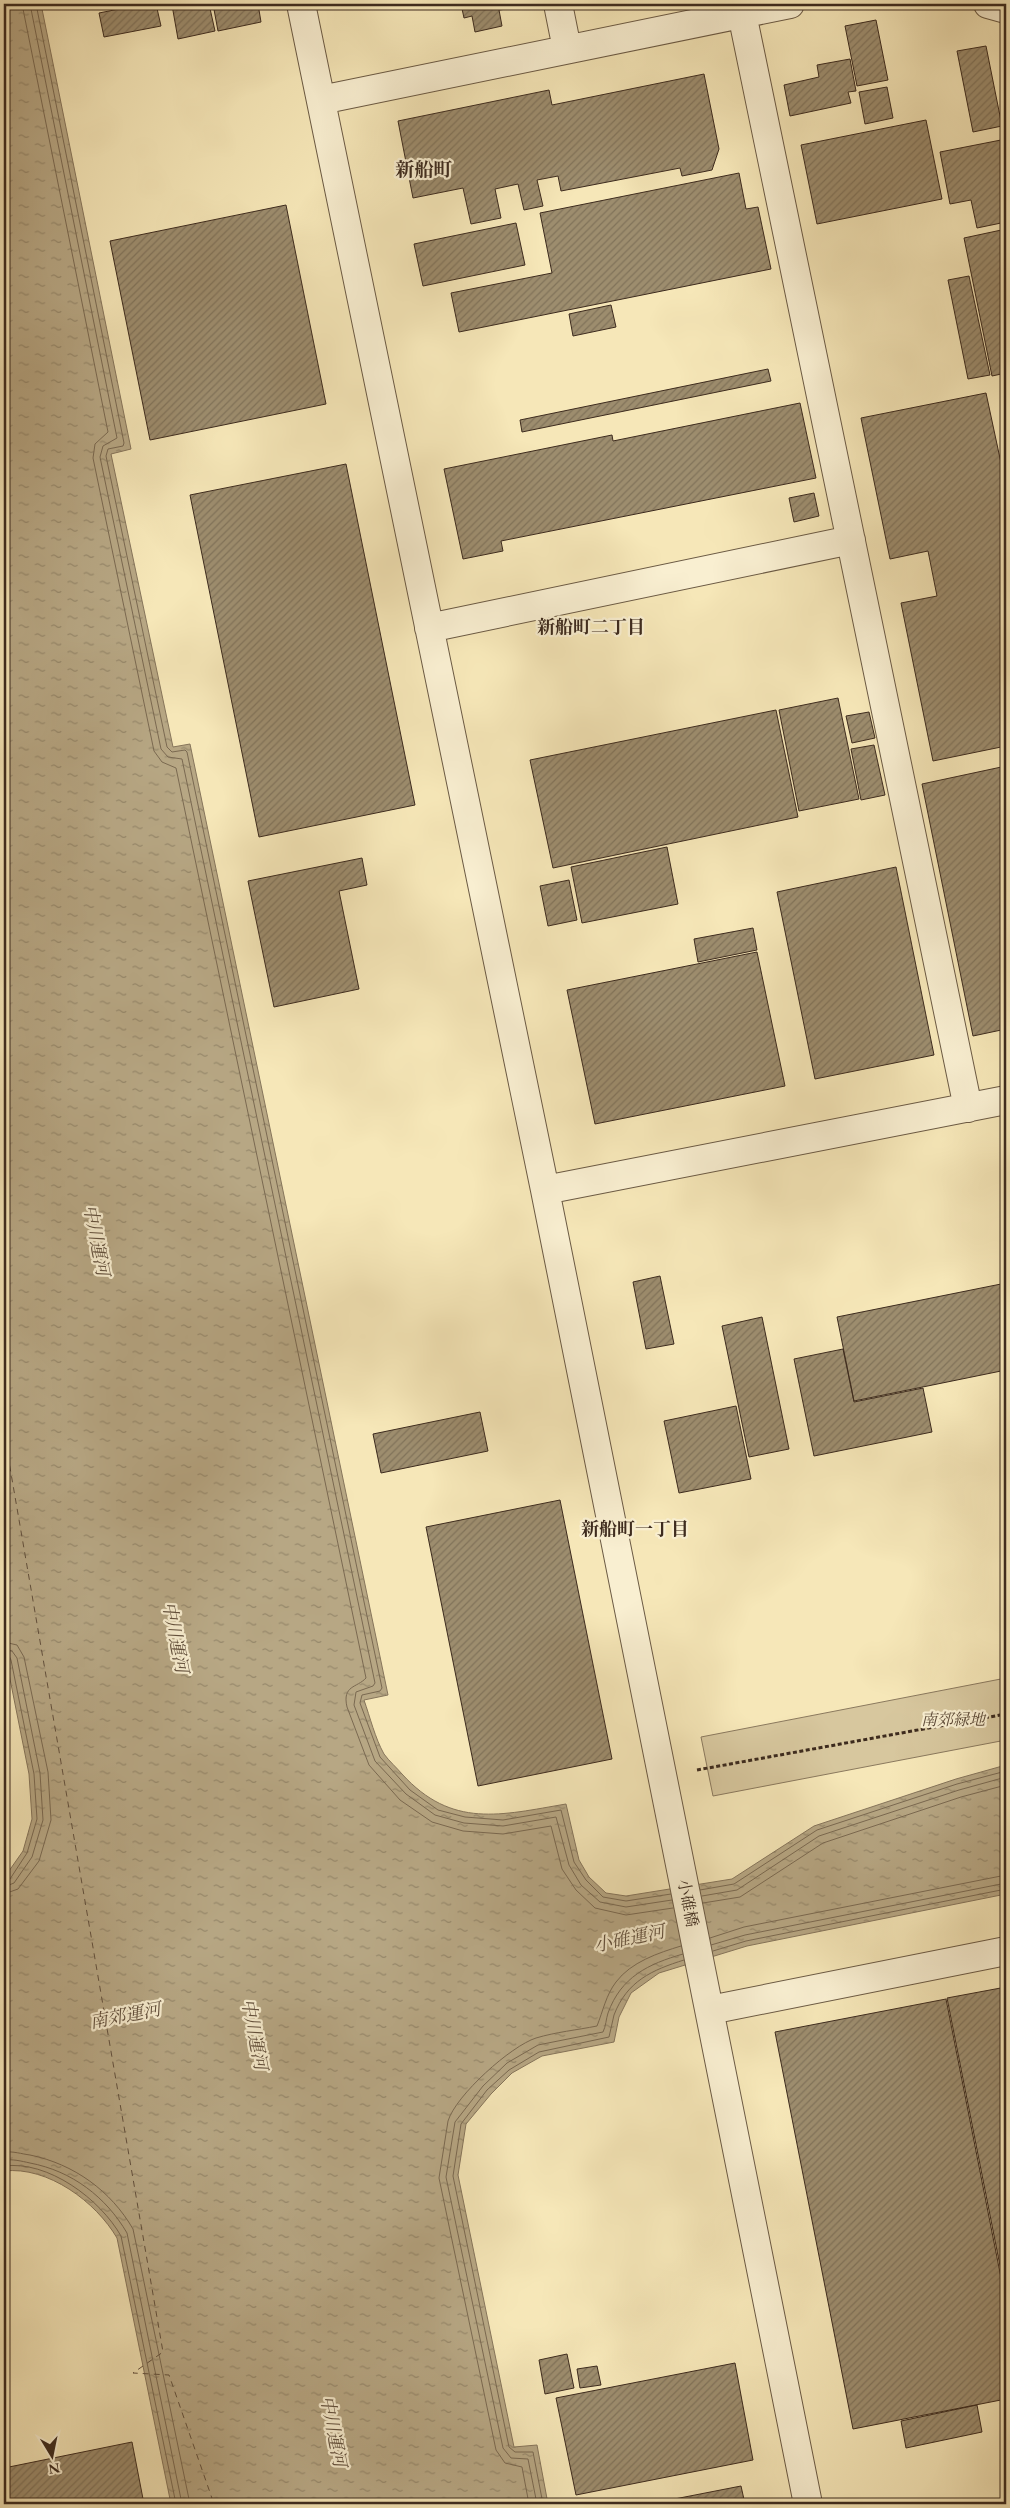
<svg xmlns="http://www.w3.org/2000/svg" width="1010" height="2508" font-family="'EB Garamond','Noto Serif JP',serif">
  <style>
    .park { fill: #d7c79e; stroke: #8a795e }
    .water { fill: url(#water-ripples); stroke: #86755b }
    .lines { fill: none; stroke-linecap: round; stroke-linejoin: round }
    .shore { stroke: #7a6951; stroke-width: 1 }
    .ferry { stroke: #62503d; stroke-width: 1; stroke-dasharray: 6 5; stroke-linecap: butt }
    .building { fill: url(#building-hatch); stroke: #3d2b1e }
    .minor-casing { stroke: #6b5a44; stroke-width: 30 }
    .path { stroke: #3d2b1e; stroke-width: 3; stroke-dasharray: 4 2.5; stroke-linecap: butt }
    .minor { stroke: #f9efd1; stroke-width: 28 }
    .labels { text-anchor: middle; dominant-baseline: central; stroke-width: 4.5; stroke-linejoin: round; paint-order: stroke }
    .park-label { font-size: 16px; font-style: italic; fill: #5c4a38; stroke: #f9efd1 }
    .street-label { font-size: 16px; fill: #3d2b1e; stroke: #f9efd1 }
    .neighbourhood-label { font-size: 18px; font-weight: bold; fill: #3d2b1e; stroke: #f9efd1 }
    .water-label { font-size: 18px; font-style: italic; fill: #62503d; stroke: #f9efd1 }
    .quarter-label { font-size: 19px; font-weight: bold; fill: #3d2b1e; stroke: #f9efd1 }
  </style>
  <defs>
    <pattern id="water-ripples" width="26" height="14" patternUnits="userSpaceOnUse" patternTransform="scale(1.25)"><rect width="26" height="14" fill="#b7a784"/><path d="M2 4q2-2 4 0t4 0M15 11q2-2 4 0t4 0" fill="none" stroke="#96886b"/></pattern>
    <pattern id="building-hatch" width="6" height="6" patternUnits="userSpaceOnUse" patternTransform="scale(1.25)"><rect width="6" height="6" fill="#9d8d6e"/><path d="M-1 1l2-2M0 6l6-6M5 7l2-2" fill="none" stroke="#81735a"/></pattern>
  </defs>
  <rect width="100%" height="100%" fill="#f6e7b8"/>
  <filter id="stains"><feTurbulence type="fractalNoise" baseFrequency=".004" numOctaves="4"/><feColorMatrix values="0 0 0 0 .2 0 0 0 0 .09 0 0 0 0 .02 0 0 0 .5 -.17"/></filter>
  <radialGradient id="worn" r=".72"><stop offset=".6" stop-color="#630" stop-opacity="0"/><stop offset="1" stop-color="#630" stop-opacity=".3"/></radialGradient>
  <path class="park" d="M 1006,1678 L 1006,1740 L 713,1796 L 701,1737 Z"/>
  <path class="water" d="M 4,4 L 41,4 L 131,449 L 111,454 L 173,747 L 190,744 L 388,1695 L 364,1700 C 370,1717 375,1738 384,1754 C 389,1761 397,1768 402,1774 C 452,1829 501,1815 566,1804 L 579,1860 L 589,1877 L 606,1893 L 626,1896 L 732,1879 L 814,1826 L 956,1779 L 1006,1765 L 1006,1894 L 747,1946 L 659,1973 L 631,1993 L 619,2017 L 614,2042 L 542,2056 L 512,2073 L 491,2094 L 466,2124 L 458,2175 L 514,2447 L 537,2445 L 548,2504 L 171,2504 L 117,2238 C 96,2202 48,2166 4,2171 L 4,1878 L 23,1851 L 32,1819 L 29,1774 L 4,1649 Z"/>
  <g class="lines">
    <path class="shore" d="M 22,4 L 108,432 L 95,444 L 93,458 L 154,751 L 162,762 L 176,768 L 366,1678 C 357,1688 342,1685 347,1707 L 369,1765 L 400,1800 L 432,1822 L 463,1831 L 503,1834 L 551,1826 L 562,1869 L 576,1890 L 595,1908 L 626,1915 L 673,1908
      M 30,4 L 117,438 L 103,446 L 100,457 L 161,749 L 168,757 L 182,759 L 375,1683 L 373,1686 L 356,1692 L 354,1705 L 375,1761 L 406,1794 L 435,1815 L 464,1823 L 503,1826 L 556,1817 L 569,1865 L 581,1885 L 600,1902 L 626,1907 L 672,1900
      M 36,4 L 124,443 L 123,446 L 108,449 L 106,456 L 167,747 L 172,752 L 185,750 L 187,752 L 382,1688 L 380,1691 L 362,1695 L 360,1703 L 380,1757 L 410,1790 L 438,1810 L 465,1817 L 503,1820 L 561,1810 L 574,1862 L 586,1880 L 603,1897 L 626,1901 L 671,1894
      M 4,1642 L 17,1645 L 24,1657 L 48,1772 L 51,1820 L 39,1861 L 18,1889 L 4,1894
      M 4,1649 L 12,1651 L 17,1658 L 40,1773 L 43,1820 L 32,1857 L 14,1883 L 4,1887
      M 4,1655 L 9,1656 L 11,1660 L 34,1774 L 37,1819 L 27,1853 L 10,1879 L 4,1880
      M 700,1890 L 734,1884 L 817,1830 L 957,1784 L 1006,1771
      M 702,1896 L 737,1890 L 819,1836 L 959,1790 L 1006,1777
      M 703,1903 L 740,1897 L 823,1843 L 961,1797 L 1006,1785
      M 710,1938 L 744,1927 L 1006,1875
      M 711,1945 L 745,1935 L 1006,1883
      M 713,1951 L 746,1941 L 1006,1889
      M 4,2152 C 13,2151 22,2154 30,2155 C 74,2164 111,2191 133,2229 L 190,2504
      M 4,2160 C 13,2159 21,2161 30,2163 C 72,2171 106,2197 127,2233 L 182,2504
      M 4,2166 C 48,2160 100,2199 121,2236 L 176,2504
      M 529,2504 L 522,2467 L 505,2463 L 496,2450 L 439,2178 L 448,2121 C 456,2095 511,2046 536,2038 C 556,2032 577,2030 597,2026 C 603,2011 606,1995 616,1982 C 631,1962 658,1953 681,1946
      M 537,2504 L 528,2459 L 511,2458 L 503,2448 L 446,2177 L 455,2122 L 483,2086 L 507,2063 L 538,2045 L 603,2032 C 606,2026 606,2019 608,2013 C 621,1977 648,1964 683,1954
      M 543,2504 L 533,2452 L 515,2452 L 509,2447 L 453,2176 L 461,2124 L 487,2090 L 509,2070 L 539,2052 L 609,2037 C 611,2030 612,2022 614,2015 C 627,1981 652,1970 684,1960"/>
    <path class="ferry" d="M 4,1433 L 163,2352 L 133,2373 L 169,2375 L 214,2504"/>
  </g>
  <path class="building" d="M 144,4 L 156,4 L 161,26 L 104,37 L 99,13 Z
    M 209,4 L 215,31 L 178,39 L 172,5 Z
    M 213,4 L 258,4 L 261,22 L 218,31 Z
    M 461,4 L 506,4 L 507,9 L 499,10 L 502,26 L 475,32 L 472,16 L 464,18 Z
    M 876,20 L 888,80 L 857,86 L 845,26 Z
    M 986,46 L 1002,126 L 973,132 L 957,51 Z
    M 850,59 L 856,91 L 848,92 L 851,103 L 790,116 L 784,85 L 819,77 L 817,65 Z
    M 704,74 L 719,149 L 712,170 L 682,176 L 680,168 L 561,191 L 558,176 L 537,180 L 543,206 L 524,210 L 518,184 L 495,189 L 501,218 L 471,224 L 463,188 L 413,198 L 398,121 L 549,90 L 552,105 Z
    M 887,87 L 893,118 L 865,124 L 859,92 Z
    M 926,120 L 942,199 L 817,224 L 801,145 Z
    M 1006,139 L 1006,222 L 977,228 L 971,200 L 950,204 L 940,152 Z
    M 739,173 L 746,209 L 758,207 L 771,269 L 459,332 L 451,293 L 552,273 L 540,213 Z
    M 286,205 L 326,404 L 150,440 L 110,241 Z
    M 516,223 L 525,265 L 423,286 L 414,244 Z
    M 1006,229 L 1006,373 L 992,376 L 964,238 Z
    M 969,276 L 990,375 L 968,379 L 948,280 Z
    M 611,305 L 616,327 L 573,336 L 569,314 Z
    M 768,369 L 771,381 L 522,432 L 520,420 Z
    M 986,393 L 1004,477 L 1006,477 L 1006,746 L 933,761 L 901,603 L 937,596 L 928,551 L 890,559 L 861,418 Z
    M 800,403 L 816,478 L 501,541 L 503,551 L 463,559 L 444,469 L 612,435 L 613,441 Z
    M 346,464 L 415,805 L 259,837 L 190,495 Z
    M 814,493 L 819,516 L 794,522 L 789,498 Z
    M 838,698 L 859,799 L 799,811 L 779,710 Z
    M 776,710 L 798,817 L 553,868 L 530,760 Z
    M 869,712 L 875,738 L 852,743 L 846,716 Z
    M 874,745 L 885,795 L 861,800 L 851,749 Z
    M 1006,766 L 1006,1029 L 973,1036 L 922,784 Z
    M 667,847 L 678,904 L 582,923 L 571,867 Z
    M 362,858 L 367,885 L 339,891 L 359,989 L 274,1007 L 248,881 Z
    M 896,867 L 934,1055 L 815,1079 L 777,892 Z
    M 569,880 L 577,920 L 548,926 L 540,886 Z
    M 753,928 L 757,950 L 698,962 L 694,939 Z
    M 757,952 L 785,1086 L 595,1124 L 567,990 Z
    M 660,1276 L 674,1344 L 646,1349 L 633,1282 Z
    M 1006,1283 L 1006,1370 L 854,1401 L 837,1317 Z
    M 762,1317 L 789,1449 L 749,1457 L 722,1326 Z
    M 843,1349 L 854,1402 L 923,1388 L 932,1432 L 814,1456 L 794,1359 Z
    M 736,1406 L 751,1479 L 679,1493 L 664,1421 Z
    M 480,1412 L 488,1451 L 381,1473 L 373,1434 Z
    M 560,1500 L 612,1759 L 478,1786 L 426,1527 Z
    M 1006,1987 L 1006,2296 L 947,1998 Z
    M 946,1999 L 1006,2303 L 1006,2399 L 853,2429 L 775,2032 Z
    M 567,2354 L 574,2388 L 545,2394 L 539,2360 Z
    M 735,2363 L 753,2460 L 576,2495 L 556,2398 Z
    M 597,2366 L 601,2385 L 580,2388 L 577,2369 Z
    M 977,2405 L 982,2432 L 906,2448 L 901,2421 Z
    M 132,2442 L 144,2504 L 4,2504 L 4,2468 Z
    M 741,2486 L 745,2504 L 649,2504 Z"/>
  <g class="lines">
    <g class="minor-casing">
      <path id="minor" d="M 301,4 L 545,1190 L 808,2504
        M 558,4 L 567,49
        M 740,4 L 968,1108
        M 988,4 L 1006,9
        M 321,100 L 790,4
        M 429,628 L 851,540
        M 545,1190 L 1006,1100
        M 710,2010 L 1006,1951"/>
    </g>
    <path class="path" d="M 697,1770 L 1006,1714"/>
    <use href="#minor" class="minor"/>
  </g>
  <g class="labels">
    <g class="park-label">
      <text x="953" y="1719">南郊緑地</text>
    </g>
    <g class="street-label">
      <text transform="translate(688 1903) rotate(79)">小碓橋</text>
    </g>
    <g class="neighbourhood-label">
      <text x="591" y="626">新船町二丁目</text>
      <text x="635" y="1528">新船町一丁目</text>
    </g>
    <g class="water-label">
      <text transform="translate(97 1240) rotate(79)">中川運河</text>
      <text transform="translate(176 1637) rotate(79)">中川運河</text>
      <text transform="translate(629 1938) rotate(-12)">小碓運河</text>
      <text transform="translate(125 2015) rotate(-11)">南郊運河</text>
      <text transform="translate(255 2034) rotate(79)">中川運河</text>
      <text transform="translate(334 2431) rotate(79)">中川運河</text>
    </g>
    <g class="quarter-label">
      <text x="424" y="169">新船町</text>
    </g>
  </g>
  <rect width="1010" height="2508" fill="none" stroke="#f6e7b8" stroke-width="20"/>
  <rect x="5" y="5" width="1000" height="2498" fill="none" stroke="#3d2b1e" stroke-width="2.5"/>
  <rect x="10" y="10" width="990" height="2488" fill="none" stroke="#3d2b1e"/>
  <g transform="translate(52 2456) rotate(170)" stroke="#f9efd1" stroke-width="4" paint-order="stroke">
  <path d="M0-4L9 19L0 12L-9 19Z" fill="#3d2b1e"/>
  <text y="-8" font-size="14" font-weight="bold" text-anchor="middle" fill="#3d2b1e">N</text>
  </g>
  <rect width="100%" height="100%" filter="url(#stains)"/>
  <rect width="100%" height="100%" fill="url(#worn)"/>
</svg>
